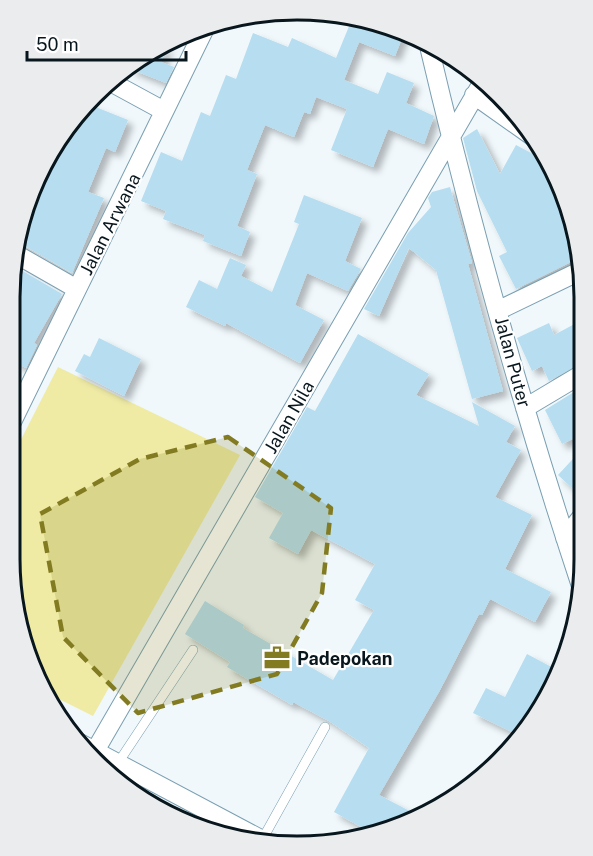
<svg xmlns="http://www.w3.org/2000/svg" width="593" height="856" font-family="'Public Sans',sans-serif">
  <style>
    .green { fill: #efeba5 }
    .building { fill: #b6ddf0; filter: url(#shadow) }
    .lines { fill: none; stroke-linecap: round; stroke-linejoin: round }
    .lane-casing { stroke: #7a9fb1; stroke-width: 10 }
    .street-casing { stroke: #7a9fb1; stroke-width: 20 }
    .lane { stroke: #fff; stroke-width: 9 }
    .street { stroke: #fff; stroke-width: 18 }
    .marked { fill: #827b21; fill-opacity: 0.2; stroke: #827b21; stroke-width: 4.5; stroke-dasharray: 12 8; stroke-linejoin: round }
    .labels { text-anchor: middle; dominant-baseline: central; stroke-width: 4.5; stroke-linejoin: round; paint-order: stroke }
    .street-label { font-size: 18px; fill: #08161d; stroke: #fff }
    .poi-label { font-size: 18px; font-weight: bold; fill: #08161d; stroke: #fff; text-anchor: start }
    .rim { fill: none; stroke: #08161d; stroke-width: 3 }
  </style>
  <defs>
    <filter id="shadow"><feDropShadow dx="5.5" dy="5.5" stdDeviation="3" flood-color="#0004"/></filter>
  </defs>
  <rect width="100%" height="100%" fill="#f0f8fc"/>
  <path class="green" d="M 58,367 L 240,455 L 93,716 L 45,692 L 19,634 L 9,560 L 11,459 Z"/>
  <path class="building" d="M 352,19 L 379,30 L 381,27 L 404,33 L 395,56 L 359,42 L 344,80 L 378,94 L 387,72 L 414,83 L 406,103 L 434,116 L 424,144 L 388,129 L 373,167 L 331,150 L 347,109 L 316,97 L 310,114 L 304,112 L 294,137 L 265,125 L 247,170 L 257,174 L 237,226 L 250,232 L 241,256 L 203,241 L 205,235 L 163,219 L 166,211 L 141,201 L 161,152 L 182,161 L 201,112 L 210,116 L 226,75 L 236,79 L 253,33 L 288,47 L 292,38 L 336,58 Z
    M 168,45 L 161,62 L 174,67 L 166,83 L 128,68 Z
    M 88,104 L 128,120 L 115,152 L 106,148 L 88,192 L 104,198 L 72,273 L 15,240 L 48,152 Z
    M 477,129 L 500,174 L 516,145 L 550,163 L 581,257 L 516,289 L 499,256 L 507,252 L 477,191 L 463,138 Z
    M 450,187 L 472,263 L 468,264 L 503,391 L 472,399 L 436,270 L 409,248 L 379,316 L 364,309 L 408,233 L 431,207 L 428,198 L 432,192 Z
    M 304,195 L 362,218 L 345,261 L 361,269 L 348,291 L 307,273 L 295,305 L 324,320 L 300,363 L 226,323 L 225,326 L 186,307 L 199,280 L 217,289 L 230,258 L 246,265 L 241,276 L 272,292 L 299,224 L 294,222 Z
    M 14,266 L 62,294 L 34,343 L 37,345 L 26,368 L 12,361 Z
    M 582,320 L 582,363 L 549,381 L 542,366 L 532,371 L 517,338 L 549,323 L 554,335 Z
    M 358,334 L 429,374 L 416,395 L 479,426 L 472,402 L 515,426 L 506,442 L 521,450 L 495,497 L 532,515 L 505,569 L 551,592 L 535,622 L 490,599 L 482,615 L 479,614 L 440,690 L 379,795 L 423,818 L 372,833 L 334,812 L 369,748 L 329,721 L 293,702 L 292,705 L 227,667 L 230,662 L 185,634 L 205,601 L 244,625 L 243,628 L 333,680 L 374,610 L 355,600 L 375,564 L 311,530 L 298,554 L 269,538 L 283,513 L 255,497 L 307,407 L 315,411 Z
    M 99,338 L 141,359 L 124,396 L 75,371 L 84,354 L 90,357 Z
    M 582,387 L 583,434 L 562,444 L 545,410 Z
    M 583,448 L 583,498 L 558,475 Z
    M 527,654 L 559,671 L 555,686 L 518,735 L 473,713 L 486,688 L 505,697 Z"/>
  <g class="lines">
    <g class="lane-casing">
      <path id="lane" d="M 118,763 L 193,650
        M 262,840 L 325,727"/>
    </g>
    <g class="street-casing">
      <path id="street" d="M 428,42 C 471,225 522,408 581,586
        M 107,80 L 164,111
        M 474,95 L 532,136
        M 14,253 L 77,289
        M 499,310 L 582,270
        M 525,408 L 582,374
        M 11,424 L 207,24
        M 565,538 L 583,515
        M 76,741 L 270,844
        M 95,751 L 482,83"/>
    </g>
    <use href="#lane" class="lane"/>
    <use href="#street" class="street"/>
  </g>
  <path class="marked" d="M 228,437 L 331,508 L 322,593 L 277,674 L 138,713 L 63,637 L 40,514 L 140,459 Z"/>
  <defs>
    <g id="office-bare" transform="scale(2.07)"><path d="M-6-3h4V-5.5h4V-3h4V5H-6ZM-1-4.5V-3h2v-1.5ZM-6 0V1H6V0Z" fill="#827b21" stroke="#fff" stroke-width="2.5" paint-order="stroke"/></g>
  </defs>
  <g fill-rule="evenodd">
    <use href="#office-bare" x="277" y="658"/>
  </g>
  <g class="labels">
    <g class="street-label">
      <text transform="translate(110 224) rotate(-63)">Jalan Arwana</text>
      <text transform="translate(513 362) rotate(75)">Jalan Puter</text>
      <text transform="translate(289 417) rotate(-60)">Jalan Nila</text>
    </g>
    <g class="poi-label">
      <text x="297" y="658">Padepokan</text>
    </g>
  </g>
  <path d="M0 0H593V856H0ZM297 20H297A277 277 0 0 1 574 297V559A277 277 0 0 1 297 836H297A277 277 0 0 1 20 559V297A277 277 0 0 1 297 20Z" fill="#ebeced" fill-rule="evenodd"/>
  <path class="rim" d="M297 20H297A277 277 0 0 1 574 297V559A277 277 0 0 1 297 836H297A277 277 0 0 1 20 559V297A277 277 0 0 1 297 20Z"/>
  <path d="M27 51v9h159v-9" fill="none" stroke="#08161d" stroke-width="3"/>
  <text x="36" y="51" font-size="18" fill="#08161d" stroke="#ffffff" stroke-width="4.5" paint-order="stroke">50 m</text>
</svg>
